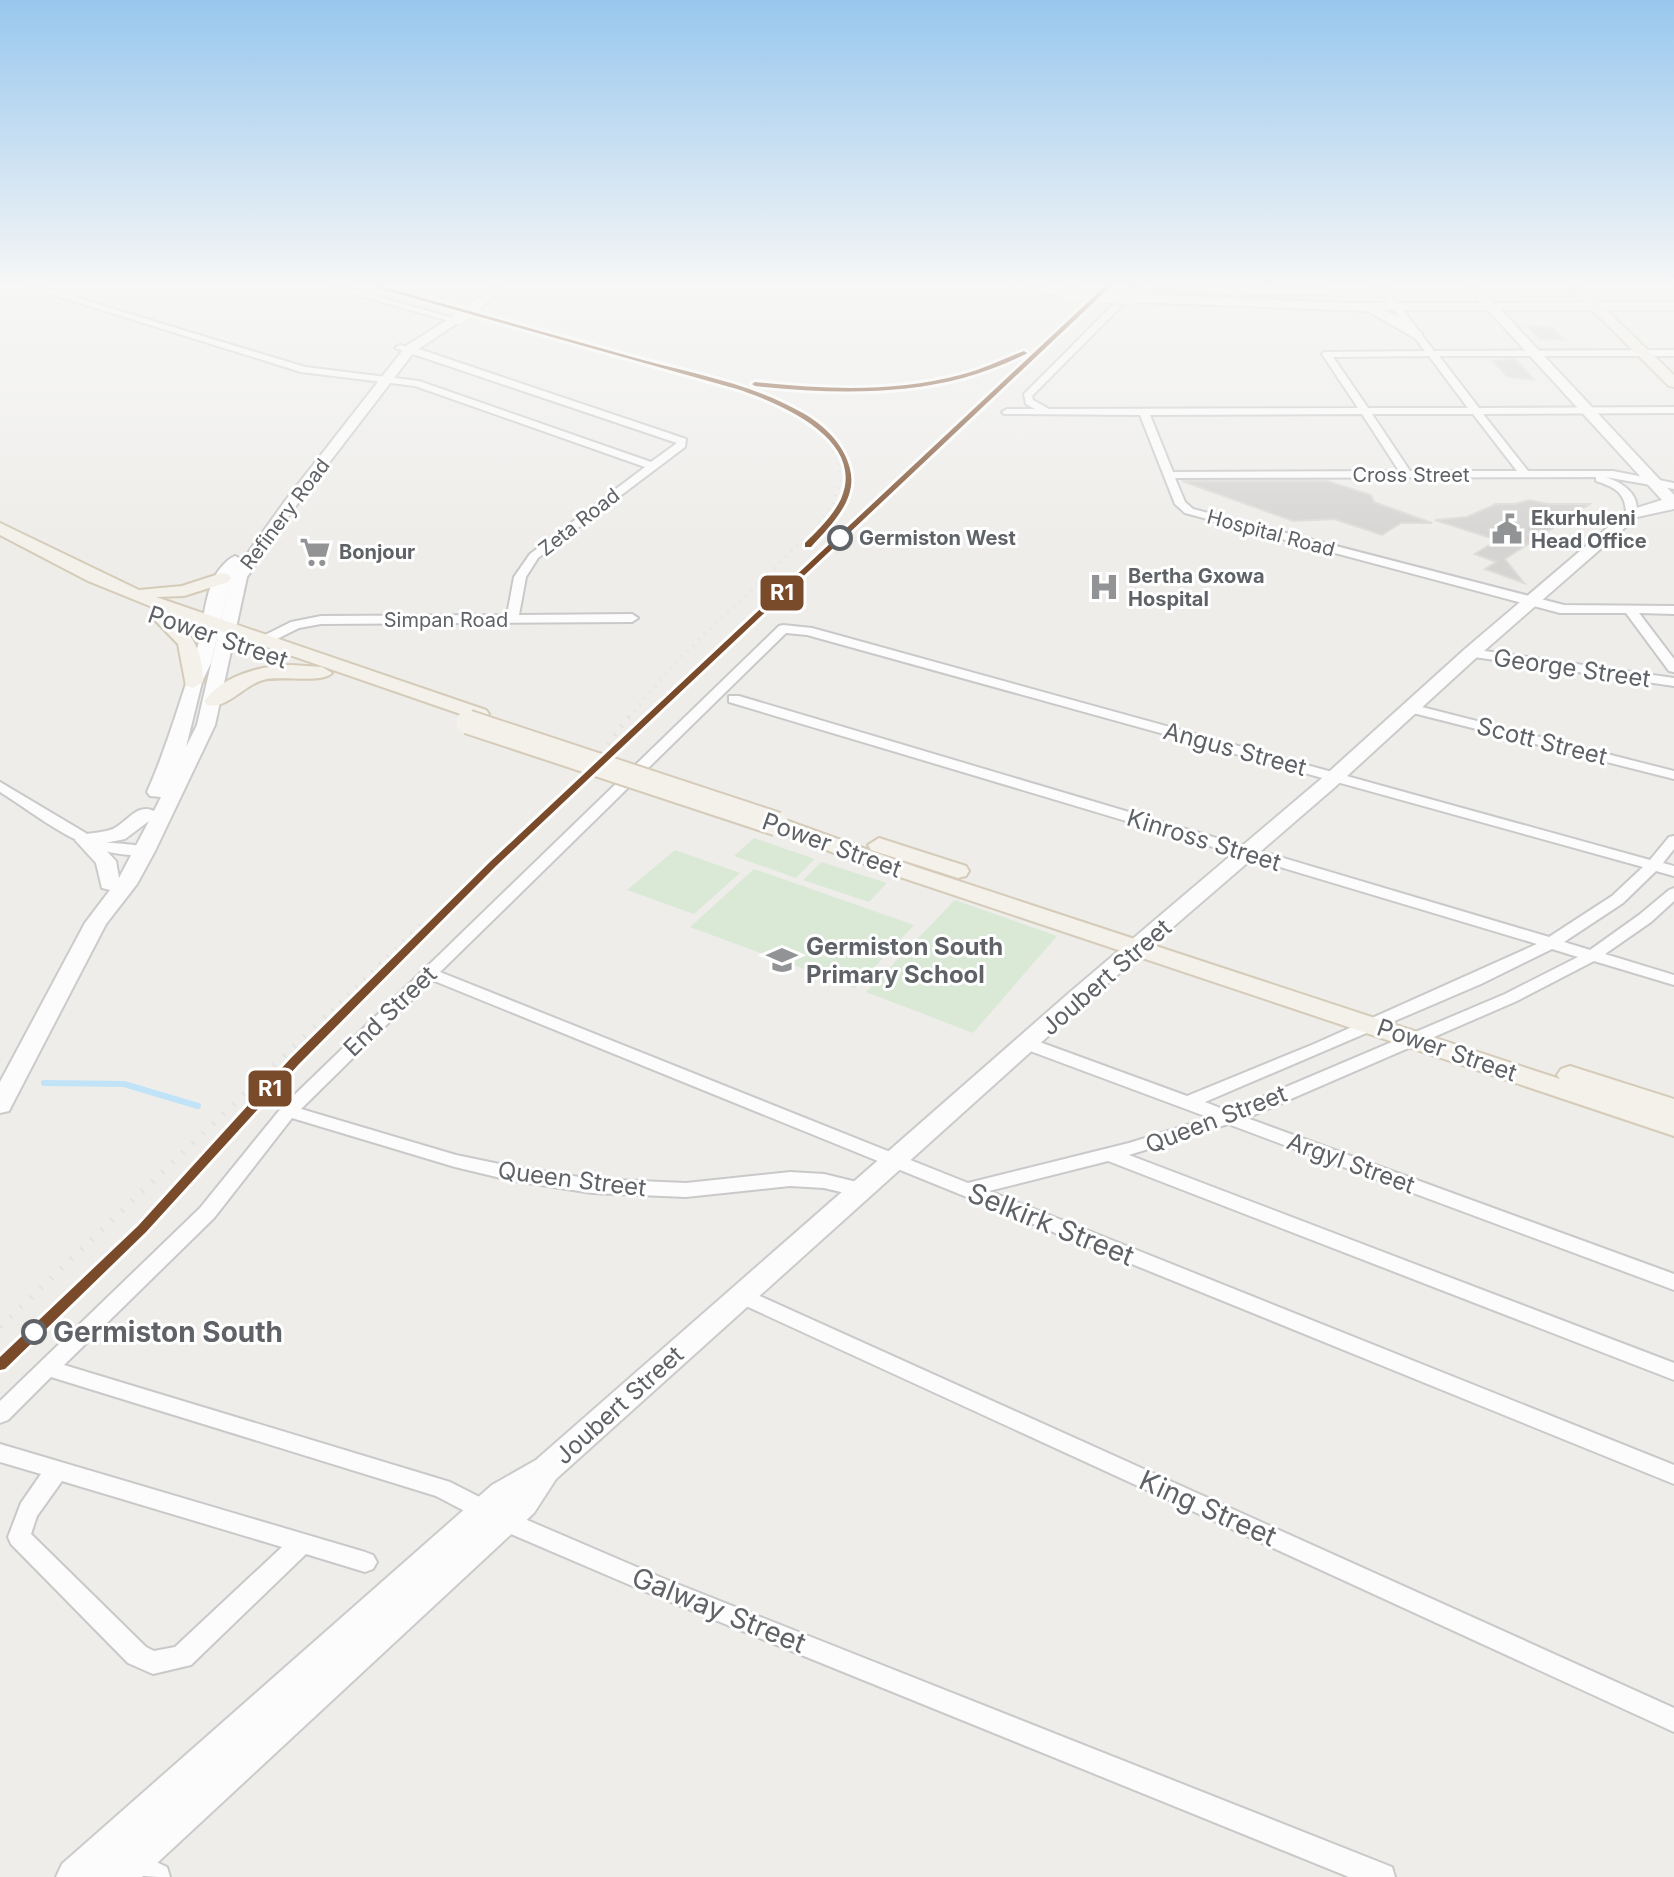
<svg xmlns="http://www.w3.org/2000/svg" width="1674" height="1877" font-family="Inter,sans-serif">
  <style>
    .green { fill: #d9e9d6 }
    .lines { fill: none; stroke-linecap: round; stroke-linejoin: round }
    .stream { stroke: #c0e3f7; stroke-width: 6 }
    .building { fill: #d5d4d3; stroke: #dedcd9; stroke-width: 2 }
    .street-casing { stroke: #c9c9ca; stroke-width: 4 }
    .secondary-casing { stroke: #cbcbcb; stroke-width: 4 }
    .primary-casing { stroke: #d5cbb9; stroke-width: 4 }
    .street { fill: #fcfcfc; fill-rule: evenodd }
    .secondary { fill: #fcfcfc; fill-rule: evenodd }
    .primary { fill: #f3f1ea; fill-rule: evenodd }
    .rail-far3 { stroke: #e4e4e3; stroke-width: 3; stroke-dasharray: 1 6; stroke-linecap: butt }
    .rail-far2 { stroke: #e4e4e3; stroke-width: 4; stroke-dasharray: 1 7; stroke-linecap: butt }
    .rail-far1 { stroke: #e4e4e3; stroke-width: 5; stroke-dasharray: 2 9; stroke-linecap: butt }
    .rail { stroke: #e4e4e3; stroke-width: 6; stroke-dasharray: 2 12; stroke-linecap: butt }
    .secondary-bridge-casing { stroke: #cbcbcb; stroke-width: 15; stroke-linecap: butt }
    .primary-bridge-casing { stroke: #d5cbb9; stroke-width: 27; stroke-linecap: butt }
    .secondary-bridge { stroke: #fcfcfc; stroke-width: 13 }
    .primary-bridge { stroke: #f3f1ea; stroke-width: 23 }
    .rail-1-casing { stroke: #fff; stroke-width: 6 }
    .rail-1 { fill: #7a4b2a; fill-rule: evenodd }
    .stop-dot { fill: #fff; stroke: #5f6367; stroke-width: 4 }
    .labels { text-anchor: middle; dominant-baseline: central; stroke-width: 6; stroke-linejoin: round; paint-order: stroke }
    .far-street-label { font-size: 20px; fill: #5f6367; stroke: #fff }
    .far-poi-label { font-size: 20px; font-weight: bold; fill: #5f6367; stroke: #fff; text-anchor: start }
    .far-stop-label { font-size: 20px; font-weight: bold; fill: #5f6367; stroke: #fff; text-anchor: start }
    .street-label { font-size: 24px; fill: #5f6367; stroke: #fff }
    .poi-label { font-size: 24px; font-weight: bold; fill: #5f6367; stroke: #fff; text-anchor: start }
    .near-street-label { font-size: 28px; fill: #5f6367; stroke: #fff }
    .near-stop-label { font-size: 28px; font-weight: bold; fill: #5f6367; stroke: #fff; text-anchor: start }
    .line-badge { stroke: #fff; stroke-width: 3 }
    .badge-label { font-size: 22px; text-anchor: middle; font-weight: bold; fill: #fff }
  </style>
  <rect width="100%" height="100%" fill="#eeedea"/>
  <path class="green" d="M 754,838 L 815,859 L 796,878 L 734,856 Z
    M 675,850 L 740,873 L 694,914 L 627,890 Z
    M 821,862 L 887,883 L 869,902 L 803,880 Z
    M 754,869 L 914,925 L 855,988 L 690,927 Z
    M 955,900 L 1057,936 L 973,1033 L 866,992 Z"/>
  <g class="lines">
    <path class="stream" d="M 44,1083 L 124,1084 L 198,1106"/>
  </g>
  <path class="building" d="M 1527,326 L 1553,328 L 1564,340 L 1539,339 Z
    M 1515,359 L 1526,371 L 1534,380 L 1508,377 L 1493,361 Z
    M 1182,481 L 1327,481 L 1371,495 L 1374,502 L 1432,523 L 1401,523 L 1382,535 L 1334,519 L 1293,521 Z
    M 1529,500 L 1548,504 L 1590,504 L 1505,559 L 1524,583 L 1485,569 L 1496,562 L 1475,554 L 1497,540 L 1435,520 L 1467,517 L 1496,504 L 1515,504 Z"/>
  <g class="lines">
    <g class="street-casing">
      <path id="street" d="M 28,287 L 41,287 L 305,367 L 419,381 L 651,462 L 677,443 L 395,348 L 400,345 L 422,350 L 686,439 L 685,447 L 538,558 L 526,577 L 519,615 L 632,614 L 638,618 L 632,622 L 321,624 L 299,628 L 269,643 L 261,643 L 261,637 L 291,622 L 321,616 L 507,615 L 514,577 L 530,554 L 645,467 L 415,386 L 301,372 Z
        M 329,287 L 343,287 L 460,320 L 453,322 Z
        M 1131,287 L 1140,287 L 1032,396 L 1033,400 L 1049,409 L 1358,408 L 1322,354 L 1324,352 L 1425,351 L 1376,287 L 1385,287 L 1434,351 L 1674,350 L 1674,356 L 1439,356 L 1479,408 L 1674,407 L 1674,413 L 1483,414 L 1528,471 L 1613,471 L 1674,483 L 1674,489 L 1605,477 C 1624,483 1641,495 1636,516 L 1626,514 C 1626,493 1615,487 1596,481 L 1596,477 L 1175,478 L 1185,502 L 1193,509 L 1564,605 L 1674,606 L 1674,614 L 1639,613 L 1674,659 L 1674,672 L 1669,671 L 1626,613 L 1560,613 L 1185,513 L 1175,504 L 1140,415 L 1004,414 L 1002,412 L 1007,409 L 1035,409 L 1026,404 L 1024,394 ZM 1429,356 L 1468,408 L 1368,408 L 1333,357 ZM 1362,414 L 1399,471 L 1173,472 L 1150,415 ZM 1372,414 L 1473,414 L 1517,471 L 1410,471 Z
        M 1158,287 L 1327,287 L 1332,291 L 1328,294 L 1232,295 Z
        M 783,625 L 812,628 L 1650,860 L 1669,837 L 1674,836 L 1674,849 L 1663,863 L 1674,866 L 1674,876 L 1656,871 L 1623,903 L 1564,942 L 1590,950 L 1639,915 L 1669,890 L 1674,888 L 1674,901 L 1651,922 L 1605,954 L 1674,975 L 1674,985 L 1594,961 L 1517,1001 L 1247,1118 L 1674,1274 L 1674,1290 L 1228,1124 L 1129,1155 L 1674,1363 L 1674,1380 L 1108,1161 L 989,1191 L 1674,1465 L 1674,1484 L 432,980 L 301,1109 L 456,1155 L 509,1166 L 592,1179 L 686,1183 L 790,1172 L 824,1174 L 869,1185 L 871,1190 L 869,1195 L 862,1197 L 824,1188 L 790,1186 L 686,1197 L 592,1193 L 509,1180 L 455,1167 L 292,1118 L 214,1218 L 64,1365 L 450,1482 L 513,1514 L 667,1580 L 1392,1867 L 1395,1877 L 1349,1877 L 651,1594 L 497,1528 L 436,1496 L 51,1377 L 8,1420 L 0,1423 L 0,1401 L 200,1208 L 282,1107 L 779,626 ZM 786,633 L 807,635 L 1643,867 L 1612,896 L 1549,937 L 739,696 L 729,696 L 729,702 L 1537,944 L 1314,1044 L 1187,1096 L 1034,1040 L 1022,1040 L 1019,1044 L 1022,1048 L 1210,1118 L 1129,1143 L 968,1183 L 440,972 ZM 1552,949 L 1578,957 L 1505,994 L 1241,1106 L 1228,1111 L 1205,1102 L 1481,984 Z
        M 1471,649 L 1674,678 L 1674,686 L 1467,656 L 1467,650 Z
        M 1410,704 L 1674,771 L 1674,779 L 1405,711 L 1403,708 Z
        M 0,782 L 99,841 C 115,845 140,842 152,851 C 145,857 138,855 129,855 C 80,852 40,817 0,792 Z
        M 742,1288 L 1674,1708 L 1674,1732 L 735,1301 L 732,1296 L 735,1291 Z
        M 0,1444 L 365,1552 L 373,1555 L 377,1562 L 373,1569 L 365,1572 L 306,1554 L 191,1665 L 153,1674 L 128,1663 L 11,1544 L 8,1537 L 21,1503 L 41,1474 L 0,1462 ZM 62,1481 L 282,1547 L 175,1647 L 154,1651 L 146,1647 L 31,1534 L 37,1516 Z
        M 130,1850 L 167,1867 L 170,1877 C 151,1877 125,1877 117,1863 L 121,1854 Z"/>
    </g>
    <g class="secondary-casing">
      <path id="secondary" d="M 489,287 L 502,287 L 479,310 L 471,310 L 471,304 Z
        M 1011,287 L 1046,287 L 1070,293 L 1064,297 Z
        M 1467,287 L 1480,287 L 1494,303 L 1674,302 L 1674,310 L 1501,310 L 1674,495 L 1674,509 L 1637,517 L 1477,657 L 1335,787 L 1085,1003 L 556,1479 L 534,1513 L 142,1877 L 56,1877 L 62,1864 L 492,1485 L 536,1460 L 1069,993 L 1321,779 L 1465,649 L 1627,511 L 1662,500 L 1488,310 L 1383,310 L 1400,317 L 1422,333 L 1422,339 L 1418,340 L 1368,311 L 1131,302 L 1125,298 L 1131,294 L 1350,303 L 1481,303 Z
        M 455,315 L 465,318 L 414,352 L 295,507 L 247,577 L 215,725 L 155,851 L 137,884 L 106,924 L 12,1105 L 9,1111 L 0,1113 L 0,1082 L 85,923 L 110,890 L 102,888 L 96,863 L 75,840 L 78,836 C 88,833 100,833 110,830 C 126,825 136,802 154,811 L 161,797 L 150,796 L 147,792 C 166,750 178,706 193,663 C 203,636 202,604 214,578 C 218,570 227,559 235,556 L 243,560 L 285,501 L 406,346 ZM 231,577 L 197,725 L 186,747 L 202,682 L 211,663 ZM 149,821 L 119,878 L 116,861 L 100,844 L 125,839 Z"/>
    </g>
    <g class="primary-casing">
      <path id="primary" d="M 1569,287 L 1582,287 L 1674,375 L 1674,387 L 1669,386 Z
        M 0,523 L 139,590 L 182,586 L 222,573 L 228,574 L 231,578 L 228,582 L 184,596 L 156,597 L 486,710 L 489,714 L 486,718 L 472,718 L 168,613 C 192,633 203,650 203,682 L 193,688 L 186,686 L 178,644 L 152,617 L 154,613 L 167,613 L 88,581 L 0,535 Z
        M 291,665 L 322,667 L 332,673 C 321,684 281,675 263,680 C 244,685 226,710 207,705 L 204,701 C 224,675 259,666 291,665 Z
        M 777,817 L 916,867 L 1560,1079 L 1557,1075 L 1561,1069 L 1570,1066 L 1674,1099 L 1674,1136 L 900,877 L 769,829 L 766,824 L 769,819 Z
        M 879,838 L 966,866 L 969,871 L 966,876 L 958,878 L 871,850 L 868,845 Z"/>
    </g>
    <use href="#street" class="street"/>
    <use href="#secondary" class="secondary"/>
    <use href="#primary" class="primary"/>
    <path class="rail-far3" d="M 377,287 L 515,325
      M 505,325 C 552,338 599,352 646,365 C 697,380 843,408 840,478
      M 717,375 C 844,395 946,397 1058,327"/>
    <path class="rail-far2" d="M 629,717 L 674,664 L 814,530 L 833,505 L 841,476"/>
    <path class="rail-far1" d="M 601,753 L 630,715
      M 324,1018 L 422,924"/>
    <path class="rail" d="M 0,1327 L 326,1016"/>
    <g class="secondary-bridge-casing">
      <path id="secondary-bridge" d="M 1064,293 L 1131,298
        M 459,318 L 475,307"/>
    </g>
    <g class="primary-bridge-casing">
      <path id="primary-bridge" d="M 468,722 L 777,824"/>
    </g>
    <use href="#secondary-bridge" class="secondary-bridge"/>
    <use href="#primary-bridge" class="primary-bridge"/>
    <g class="rail-1-casing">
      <path id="rail-1" d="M 374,287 L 384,287 C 470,311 556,336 643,360 C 695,374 751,384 799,411 C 822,423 844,443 850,469 C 858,500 830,526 811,547 L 805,547 L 805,543 C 818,530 833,516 841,499 C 867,439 779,403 737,389 Z
        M 1104,287 L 1110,287 L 496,866 L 299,1064 L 146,1232 L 5,1369 L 0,1370 L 0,1357 L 138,1226 L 291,1058 L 490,862 Z
        M 1024,351 L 1027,353 L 1026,354 C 1005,364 985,372 963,378 C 895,396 824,393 755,386 L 752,384 L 755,382 C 823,389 893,393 960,375 C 982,370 1003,359 1024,351 Z"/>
    </g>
    <use href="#rail-1" class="rail-1"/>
  </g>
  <linearGradient id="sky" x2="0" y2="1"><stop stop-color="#98c7ee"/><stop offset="0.52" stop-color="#f7f7f6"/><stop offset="1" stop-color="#f7f7f6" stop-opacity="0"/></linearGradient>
  <rect width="1674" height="550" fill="url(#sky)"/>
  <defs>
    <g id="civic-bare" transform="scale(2.4)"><path d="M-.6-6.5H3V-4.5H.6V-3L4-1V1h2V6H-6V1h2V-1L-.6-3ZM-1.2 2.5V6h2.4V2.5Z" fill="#919395" stroke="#fff" stroke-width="2.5" paint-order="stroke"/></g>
    <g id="supermarket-bare" transform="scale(2.4)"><path d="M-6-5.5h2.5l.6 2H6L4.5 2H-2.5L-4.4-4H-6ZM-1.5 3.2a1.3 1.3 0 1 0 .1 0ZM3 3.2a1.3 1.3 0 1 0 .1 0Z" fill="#919395" stroke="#fff" stroke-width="2.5" paint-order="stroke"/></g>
    <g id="hospital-bare" transform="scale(2.4)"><path d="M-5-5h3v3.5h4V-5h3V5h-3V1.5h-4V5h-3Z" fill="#919395" stroke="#fff" stroke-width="2.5" paint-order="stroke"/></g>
    <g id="school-bare" transform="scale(2.4)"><path d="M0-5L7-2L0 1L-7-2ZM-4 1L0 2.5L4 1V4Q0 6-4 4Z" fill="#919395" stroke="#fff" stroke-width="2.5" paint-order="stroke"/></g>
  </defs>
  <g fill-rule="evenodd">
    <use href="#civic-bare" x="1507" y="529"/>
    <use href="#supermarket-bare" x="315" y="552"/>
    <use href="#hospital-bare" x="1104" y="587"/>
    <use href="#school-bare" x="782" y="960"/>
  </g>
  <g class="stop-dot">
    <circle cx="840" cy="538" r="11"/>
    <circle cx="34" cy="1332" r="11"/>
  </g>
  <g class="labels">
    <g class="far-street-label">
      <text x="1411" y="475">Cross Street</text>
      <text transform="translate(285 514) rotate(-53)">Refinery Road</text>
      <text transform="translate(579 522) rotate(-38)">Zeta Road</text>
      <text transform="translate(1271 533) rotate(15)">Hospital Road</text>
      <text x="446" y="620">Simpan Road</text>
    </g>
    <g class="far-poi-label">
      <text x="1531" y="518">Ekurhuleni<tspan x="1531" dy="23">Head Office</tspan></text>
      <text x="339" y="552">Bonjour</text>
      <text x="1128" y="576">Bertha Gxowa<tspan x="1128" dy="23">Hospital</tspan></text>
    </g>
    <g class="far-stop-label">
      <text x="859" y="538">Germiston West</text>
    </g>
    <g class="street-label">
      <text transform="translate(218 637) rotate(19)">Power Street</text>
      <text transform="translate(1572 668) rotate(8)">George Street</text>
      <text transform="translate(1542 741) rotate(14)">Scott Street</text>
      <text transform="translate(1235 749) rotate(15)">Angus Street</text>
      <text transform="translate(1204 840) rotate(17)">Kinross Street</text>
      <text transform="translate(832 845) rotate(20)">Power Street</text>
      <text transform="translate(1106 977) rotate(-41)">Joubert Street</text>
      <text transform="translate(390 1011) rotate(-44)">End Street</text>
      <text transform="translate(1447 1050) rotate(19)">Power Street</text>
      <text transform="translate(1216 1119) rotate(-21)">Queen Street</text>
      <text transform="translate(1351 1163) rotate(20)">Argyl Street</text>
      <text transform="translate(572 1179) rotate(7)">Queen Street</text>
      <text transform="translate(619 1405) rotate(-42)">Joubert Street</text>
    </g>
    <g class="poi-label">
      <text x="806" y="946">Germiston South<tspan x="806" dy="28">Primary School</tspan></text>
    </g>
    <g class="near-street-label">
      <text transform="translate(1051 1224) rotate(22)">Selkirk Street</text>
      <text transform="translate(1208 1508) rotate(24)">King Street</text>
      <text transform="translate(719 1610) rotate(22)">Galway Street</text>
    </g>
    <g class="near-stop-label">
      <text x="53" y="1332">Germiston South</text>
    </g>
  </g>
  <g class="line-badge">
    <rect x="759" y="574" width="46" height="38" rx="8" fill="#7a4b2a"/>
    <rect x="247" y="1069" width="46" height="39" rx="8" fill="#7a4b2a"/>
  </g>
  <g class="badge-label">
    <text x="782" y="600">R1</text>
    <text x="270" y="1096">R1</text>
  </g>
</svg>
